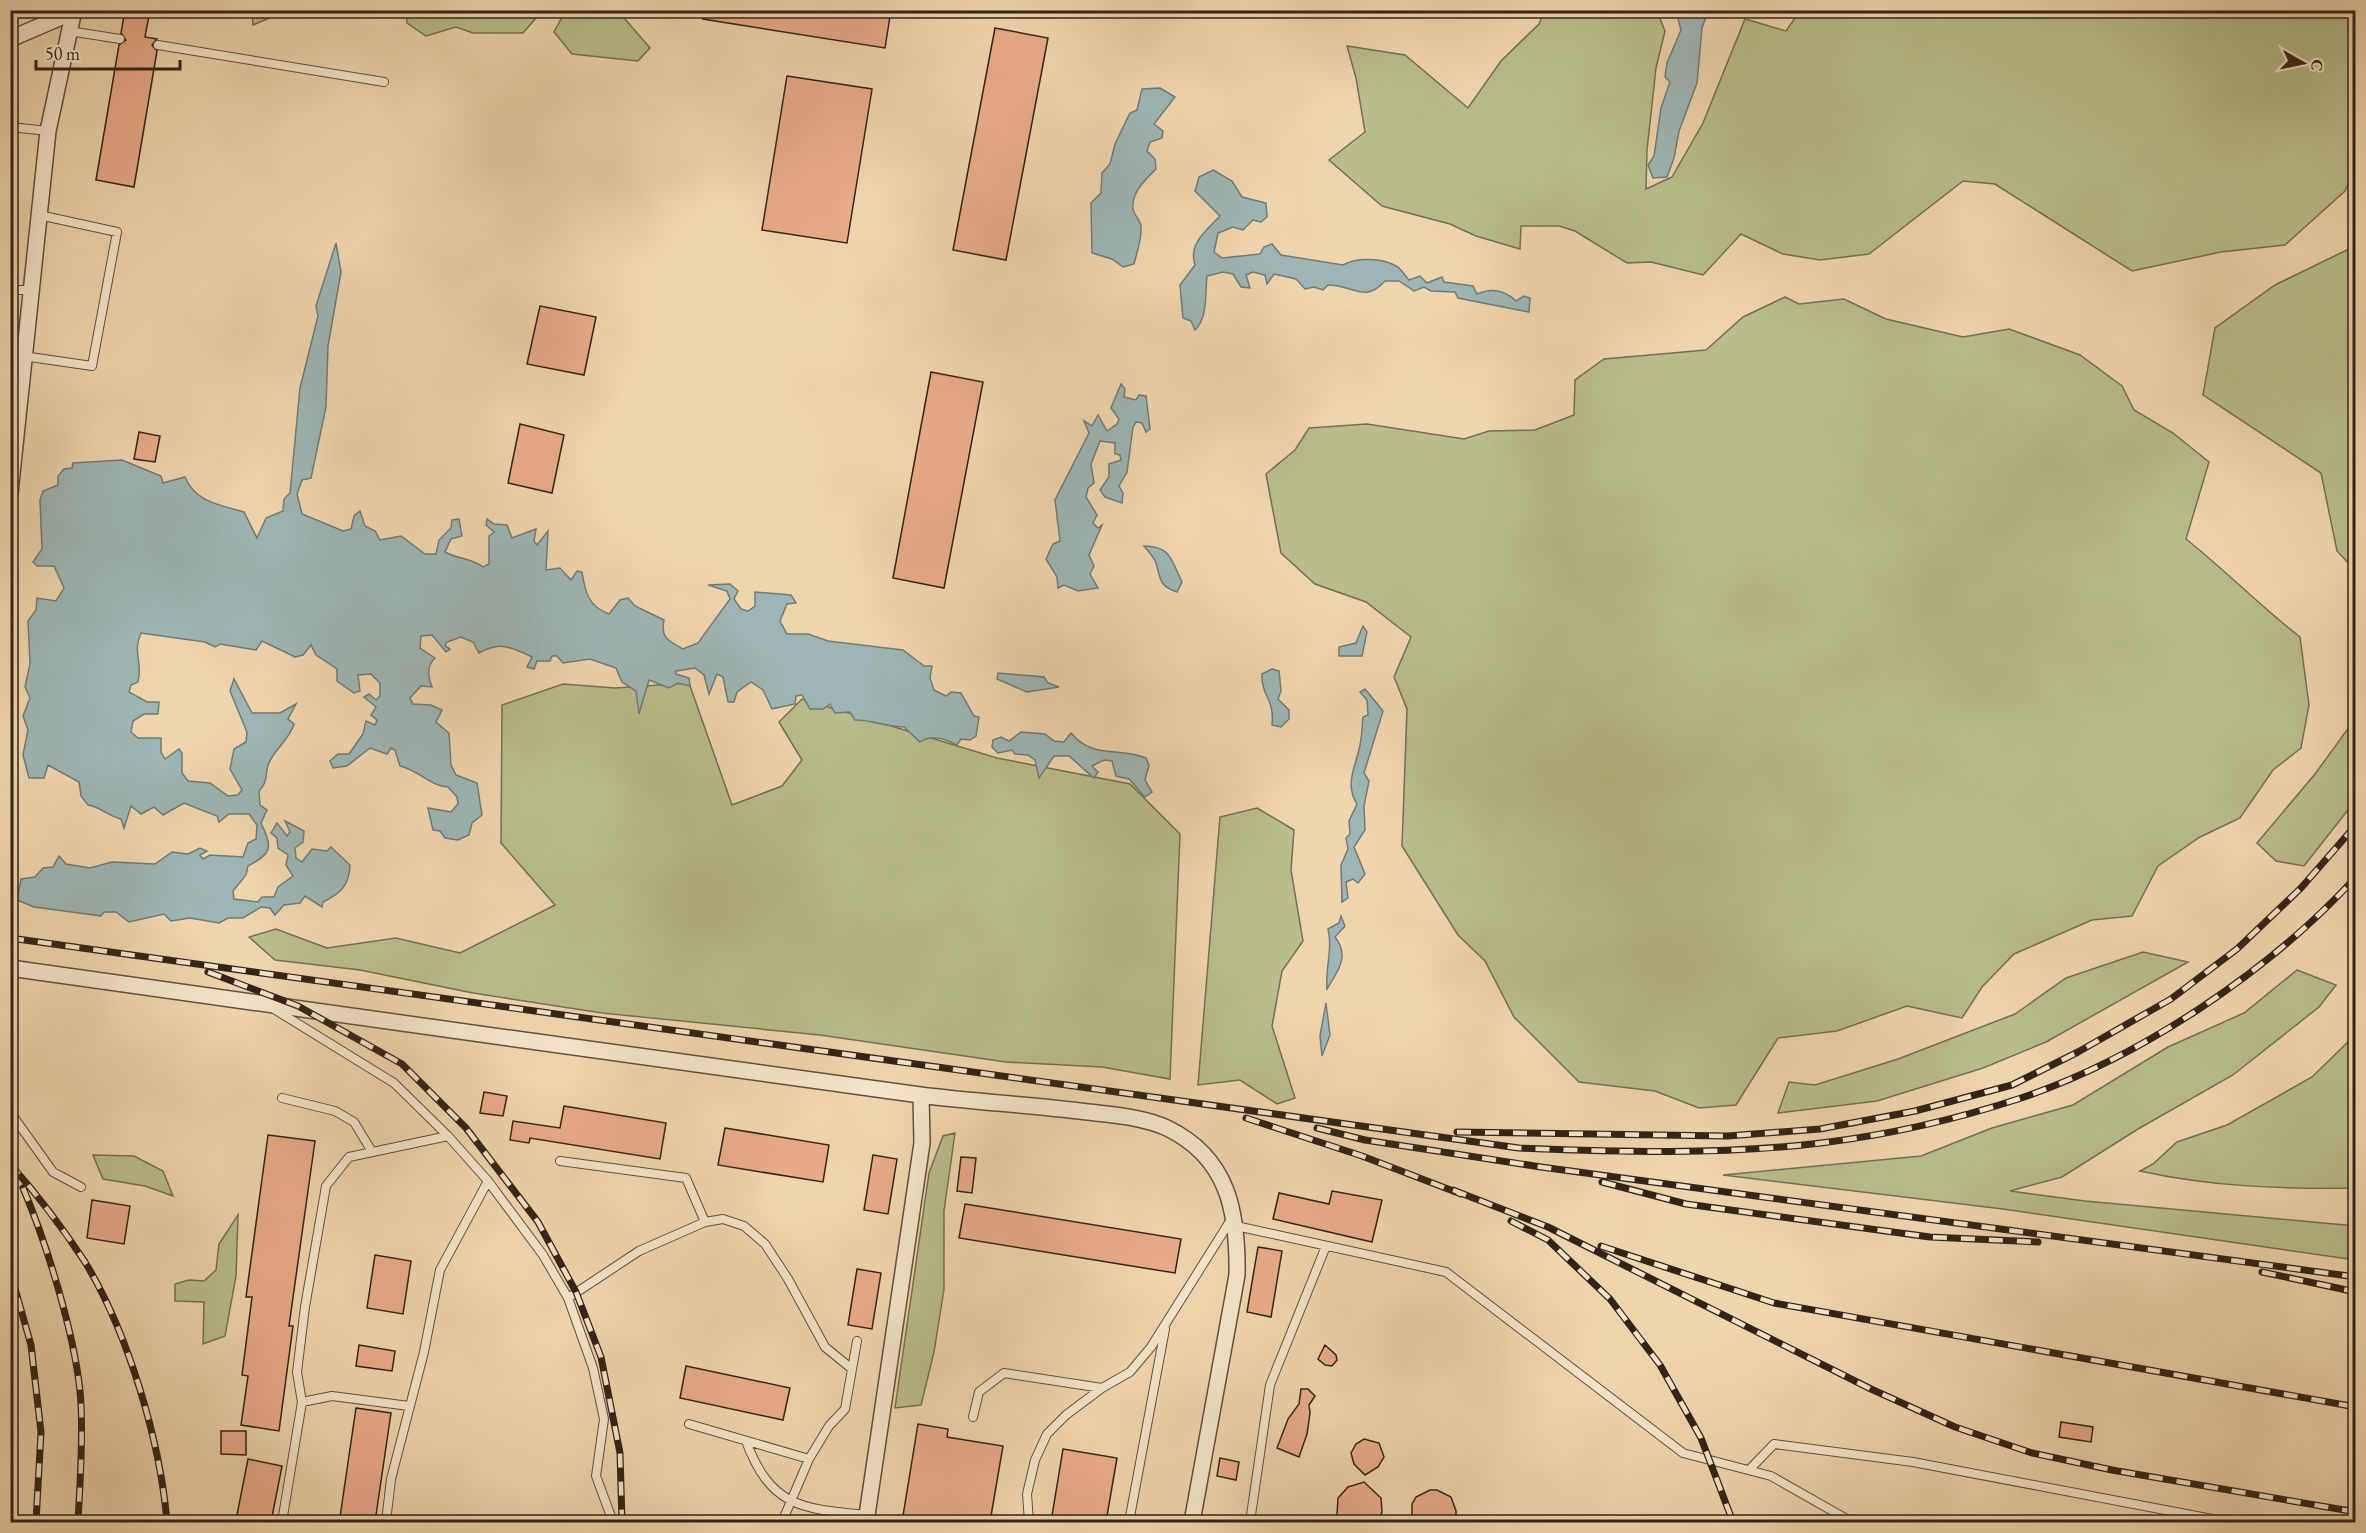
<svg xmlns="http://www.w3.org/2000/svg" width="2366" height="1533" font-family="'EB Garamond',serif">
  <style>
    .green { fill: #b8bd8b; stroke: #757051; stroke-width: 1.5 }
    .water { fill: #9db6b5; stroke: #727b76; stroke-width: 1.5 }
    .building { fill: #e9ab89; stroke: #322317; stroke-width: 1.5 }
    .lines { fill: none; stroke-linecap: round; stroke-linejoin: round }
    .lane-casing { stroke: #61503d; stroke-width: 10 }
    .street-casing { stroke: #61503d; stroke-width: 18 }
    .lane { stroke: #f5e4ca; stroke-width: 8 }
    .street { stroke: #f5e4ca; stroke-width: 15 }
    .rail-casing { stroke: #322317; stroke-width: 7 }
    .rail { stroke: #f5e4ca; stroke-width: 4.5; stroke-dasharray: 14; stroke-linecap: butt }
  </style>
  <rect width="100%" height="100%" fill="#efd5ae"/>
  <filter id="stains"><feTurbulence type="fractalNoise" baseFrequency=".00333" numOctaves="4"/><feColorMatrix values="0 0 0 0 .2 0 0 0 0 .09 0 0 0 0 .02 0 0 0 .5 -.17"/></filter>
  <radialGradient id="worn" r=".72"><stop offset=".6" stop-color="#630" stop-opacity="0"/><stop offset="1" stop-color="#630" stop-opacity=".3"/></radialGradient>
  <path class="green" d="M 250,11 L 285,11 L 253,25 L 252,11 Z
    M 406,11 L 534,11 L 536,18 L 523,33 L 473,33 L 456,27 L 426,36 L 407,23 Z
    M 561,11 L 618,11 L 650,48 L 638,61 L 572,54 L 554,32 L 561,19 Z
    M 1800,11 L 2355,11 L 2355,168 L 2345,191 L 2285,245 L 2221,252 L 2132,271 L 1995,184 L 1963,181 L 1869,254 L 1820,260 L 1783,254 L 1741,234 L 1703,275 L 1651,262 L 1627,263 L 1575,231 L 1559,226 L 1521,226 L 1520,249 L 1476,236 L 1450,224 L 1382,206 L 1329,160 L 1365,132 L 1356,78 L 1347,46 L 1405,55 L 1468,108 L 1501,61 L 1539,24 L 1544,11 L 1657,11 L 1665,31 L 1656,68 L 1647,150 L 1646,189 L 1672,177 L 1703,123 L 1745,19 L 1786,31 Z
    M 2355,246 L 2355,570 L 2337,551 L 2321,473 L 2203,395 L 2215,328 L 2275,285 Z
    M 1785,297 L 1799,304 L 1844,299 L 1886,319 L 1963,337 L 2009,329 L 2080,355 L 2122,386 L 2134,410 L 2173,433 L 2209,462 L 2186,539 C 2225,570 2260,606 2300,637 L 2309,705 L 2301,748 L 2273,770 L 2240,818 L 2200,837 L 2158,866 L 2132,916 L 2092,920 L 2014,954 L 1982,987 L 1962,1018 L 1907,1006 L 1837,1031 L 1778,1038 L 1736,1105 L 1699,1108 L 1655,1091 L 1579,1082 L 1514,1017 L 1485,961 L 1458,935 L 1402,846 L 1407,709 L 1394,677 L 1411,637 L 1366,602 L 1315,584 L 1281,553 L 1266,474 L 1295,450 L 1309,428 L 1367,424 L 1464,439 L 1489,431 L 1535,430 L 1574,415 L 1575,380 L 1604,359 L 1706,350 L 1743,317 Z
    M 689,683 L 732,805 L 782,786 L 802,760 L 779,722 L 802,699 L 997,758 L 1130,784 L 1180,834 L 1170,1079 L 1102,1067 L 1006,1062 L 820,1035 L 602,1013 L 473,993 L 360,970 L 275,960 L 249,937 L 276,929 L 327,948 L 396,938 L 460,953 L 555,905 L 501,843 L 502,705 L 563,684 L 615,688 Z
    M 2355,719 L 2355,801 L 2304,866 L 2276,861 L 2257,843 L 2315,774 Z
    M 1257,808 L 1294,830 L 1291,870 L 1303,941 L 1282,971 L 1272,1026 L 1295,1098 L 1277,1104 L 1240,1080 L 1198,1085 L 1220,817 Z
    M 2355,951 L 2355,1188 C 2282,1189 2212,1187 2140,1171 L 2153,1164 L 2177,1142 L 2227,1125 L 2312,1077 L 2351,1039 L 2351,957 Z
    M 2143,952 L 2188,962 L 2046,1042 L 1983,1068 L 1877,1101 L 1778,1113 L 1789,1082 L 1815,1085 L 1898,1059 L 2015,1014 L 2066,978 Z
    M 2297,970 L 2336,985 L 2319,1007 L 2233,1075 L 2138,1129 L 2062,1177 L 2010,1191 L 2085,1201 L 2355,1226 L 2355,1260 L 2003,1209 L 1723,1175 L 1921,1156 L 1992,1128 L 2073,1105 L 2168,1047 L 2244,1013 Z
    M 955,1133 L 944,1211 L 944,1289 L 934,1352 L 921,1405 L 895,1408 L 929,1173 L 943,1136 Z
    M 93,1155 L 134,1156 L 163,1171 L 173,1196 L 145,1186 L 103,1179 Z
    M 238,1215 L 236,1276 L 225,1336 L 203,1344 L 204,1302 L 175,1301 L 175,1284 L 189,1280 L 204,1281 L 216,1270 L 219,1244 Z"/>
  <path class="water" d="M 1676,11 L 1708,11 L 1702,28 L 1697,83 L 1679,131 L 1674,158 L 1667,177 L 1653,178 L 1648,165 L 1654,156 L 1661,108 L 1670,82 L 1665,77 L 1667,63 L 1681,30 Z
    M 1160,88 L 1175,97 L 1154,124 L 1163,131 L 1162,138 L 1150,142 L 1147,151 L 1155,159 L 1156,169 C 1146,179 1131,192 1133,209 C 1134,215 1140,220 1141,226 C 1142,238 1137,252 1134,264 L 1123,267 L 1112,259 L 1092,253 L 1091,203 L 1101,193 L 1102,173 L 1110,164 L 1115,144 L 1130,113 L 1137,110 L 1142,89 Z
    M 1213,170 L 1232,181 L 1242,197 L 1266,203 L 1267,217 L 1261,222 L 1253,220 L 1243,230 L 1233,227 L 1218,233 L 1214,252 L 1222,258 L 1260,254 L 1264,247 L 1272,244 L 1281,255 L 1343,265 C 1356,257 1382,258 1396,266 C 1401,268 1405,276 1409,280 L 1420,276 L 1427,283 L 1442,277 L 1444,282 L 1473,286 L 1477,294 C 1491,288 1505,290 1516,301 L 1524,296 L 1530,298 L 1529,312 L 1458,298 L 1455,292 L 1431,291 L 1424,287 L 1414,291 L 1399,281 L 1385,281 C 1364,304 1354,285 1328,285 L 1323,290 L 1314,287 L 1305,289 L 1296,279 L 1274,274 L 1267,284 L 1265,275 L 1253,272 L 1246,275 L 1250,288 L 1241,287 L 1233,274 L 1223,272 L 1207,276 C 1205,293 1208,318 1195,330 L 1191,321 L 1183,318 L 1180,285 L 1195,265 C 1188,244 1206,231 1220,216 L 1195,191 L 1199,177 Z
    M 336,243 L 341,272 L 328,346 L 326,407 L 311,478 L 302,480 L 297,494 L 302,514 L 343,531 L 351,529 L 354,516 L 360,511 L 365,526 L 375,531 L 380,540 L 401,536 L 425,554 L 436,554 L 439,540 L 451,528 L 452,520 L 459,519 L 462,536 L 451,539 L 445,552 C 459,560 469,557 483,567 L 489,564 L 489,536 L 494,532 L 486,525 L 487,519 L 494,524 L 507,525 L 512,538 L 536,529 L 534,541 L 537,545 L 548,531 L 546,570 L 560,568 L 571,580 L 577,571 L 582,572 C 585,592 588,606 609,614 L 620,600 L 628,598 L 635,606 L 664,620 C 660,638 669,641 683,649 L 698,643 L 730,599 L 727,591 L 708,585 L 730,584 L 738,591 L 734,599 L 741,609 L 748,611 L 755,606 L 755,592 L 791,595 L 796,603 L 787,604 L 780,621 L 787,634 L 808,634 L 828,641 L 903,650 L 924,666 L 932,666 L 930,678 L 934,690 L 946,696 L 951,692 L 961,693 L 974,716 L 979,717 L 976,736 L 970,740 L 961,739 L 957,745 C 945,739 932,734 920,742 L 904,727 C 886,727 873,720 855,720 L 850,712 L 835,713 L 830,704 L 823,709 L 810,709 L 802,695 L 796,696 L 795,704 L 772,709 L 763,690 L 751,682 L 737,692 L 734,702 L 728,702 L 723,677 L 717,674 L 709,694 L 704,675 L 695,668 L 676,671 L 676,674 L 689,678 L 690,686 L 678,683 L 669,688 L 649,680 L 639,714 L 636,691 L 622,682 L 616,668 L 590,659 L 563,663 L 557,656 L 552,656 L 550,661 L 537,661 L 534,669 L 527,667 L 532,657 C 511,647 500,641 479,653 L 473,642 L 461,637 L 447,642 L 445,646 L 450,649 L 446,652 L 432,635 L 421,636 L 420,648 L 435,658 C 426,666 428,677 432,687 L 421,686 L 410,698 L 413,704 L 431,705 L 442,710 L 436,722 L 449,733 L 451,765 L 456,775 L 477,783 L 482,815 L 472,823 L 469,835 L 458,840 L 445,838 L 440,831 L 433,830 L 428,808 L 451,812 L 458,804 L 457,797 L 448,787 C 430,786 420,771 400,766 L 395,750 L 391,748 L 387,754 L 370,748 L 347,766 L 333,768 L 330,761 L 338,754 L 349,754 L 363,734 L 366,721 L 375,725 L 377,720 L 371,715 L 376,707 L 364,697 L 369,694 L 376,700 L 380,696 L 380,683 L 371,674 L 358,675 L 360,691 L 354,693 L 337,681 L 337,669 L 316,655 L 311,645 L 303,655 L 295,657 L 262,641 L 256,650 L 220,644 L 215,647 L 205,642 L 141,633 C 132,654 143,659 138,682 L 131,685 L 129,692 L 147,702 L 159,702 L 158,714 L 144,714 L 133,721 L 131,732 L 138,738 L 161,738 L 161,752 L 165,759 L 179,749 L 182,753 L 182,773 L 188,781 L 210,783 L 228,796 L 238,795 L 242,790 L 230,769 L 234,749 L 246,742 L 247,732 L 230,691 L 234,679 L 252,713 L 280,713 L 296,704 L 288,719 L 294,724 C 289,741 273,750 268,765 C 265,776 268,782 259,791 L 260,805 L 267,810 L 261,823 C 273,848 272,853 248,866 L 246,875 L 233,891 L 234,899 L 258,902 L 262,897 L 274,897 L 278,887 L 293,876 L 286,865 L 288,855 L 278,848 L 277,838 L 271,833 L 277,823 L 287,836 L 290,832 L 285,821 L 304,831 L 303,842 L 295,848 L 296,858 L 302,862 L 312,849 L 327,851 L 331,847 L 350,865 C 349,886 341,893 323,902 L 322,907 L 305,896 L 300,903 L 284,905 L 275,915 L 270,908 L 261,907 L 243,918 L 228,918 L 219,923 L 190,918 L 171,921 L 164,914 L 129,922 L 116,912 L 104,912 L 101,916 L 34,907 L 17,900 L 21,879 L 35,877 L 43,868 L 53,867 L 59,856 L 66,864 L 90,868 L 112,862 L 155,864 L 172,852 L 188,854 L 200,848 L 207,851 L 200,855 L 203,859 L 210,855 L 243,857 L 248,843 L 256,839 L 257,825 L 249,814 L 229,814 L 219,822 L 217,816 L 184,803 L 163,815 L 154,807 L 141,814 L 131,806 L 124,828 L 121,819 C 108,816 101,807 88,805 L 81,796 L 79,782 L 48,765 L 44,778 L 29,778 L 23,755 L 28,730 L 23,716 L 30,698 L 25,687 L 30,664 L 28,621 L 36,610 L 37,598 L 56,601 L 64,588 L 54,566 L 37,566 L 33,562 L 42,549 L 40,500 L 43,491 L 58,485 L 58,476 L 64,469 L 72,468 L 73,463 L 122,460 L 161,476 L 163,483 L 185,477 C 195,502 220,505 244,512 L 257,538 L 266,518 L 283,511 L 284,499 L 290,493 L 300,388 L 318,316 L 316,306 Z
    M 1121,384 L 1125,389 L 1124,397 L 1136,400 L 1139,395 L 1146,396 L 1150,429 L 1146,432 L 1142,423 L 1136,422 L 1133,427 L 1127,472 L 1119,486 L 1123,493 L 1122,503 L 1105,497 L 1100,490 L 1109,477 L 1109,464 L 1121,460 L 1120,455 L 1115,454 L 1115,443 L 1100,441 L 1091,464 L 1094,483 L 1088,488 L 1086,497 L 1097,515 L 1093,523 L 1098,528 L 1102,525 L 1089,555 L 1094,566 L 1090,574 L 1098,588 L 1078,591 L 1064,585 L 1058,588 L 1057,577 L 1046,559 L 1053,544 L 1060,541 L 1055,500 L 1089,433 L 1084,421 L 1092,426 L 1098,415 L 1107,431 L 1117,424 L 1119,419 L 1111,408 Z
    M 1144,546 C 1171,546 1171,560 1182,582 L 1177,592 C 1159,586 1161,580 1156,563 C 1154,557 1148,551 1144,546 Z
    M 1363,626 L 1367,632 L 1362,656 L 1339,656 L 1339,647 L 1356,643 Z
    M 1272,669 L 1279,671 L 1281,691 L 1278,699 L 1289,710 L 1289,719 L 1281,727 L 1272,725 C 1275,699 1261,696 1262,674 Z
    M 998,673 L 1044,677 L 1048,683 L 1059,687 L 1027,692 L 997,679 Z
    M 1365,689 L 1383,711 L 1364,773 L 1369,781 L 1364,806 L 1365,830 L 1354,847 L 1365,874 L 1358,883 L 1353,879 L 1346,882 L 1348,898 L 1342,902 L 1341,865 L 1348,849 L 1346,838 L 1350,834 L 1349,821 L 1357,804 C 1344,783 1356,767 1360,745 C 1362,736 1362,726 1363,717 L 1368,715 L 1367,700 L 1360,692 Z
    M 1021,732 L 1045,734 L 1054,741 L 1064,742 L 1071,733 C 1094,760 1117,746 1146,758 L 1149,765 L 1145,780 L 1152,792 L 1145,797 L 1129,779 L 1116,776 L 1112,761 L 1104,760 L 1092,766 L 1098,772 L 1094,778 L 1069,756 L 1054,756 L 1039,778 L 1035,760 L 1028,755 L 1015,754 L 1012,750 L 998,753 L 992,747 L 993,740 L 1001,737 L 1009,741 Z
    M 1341,916 L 1345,926 L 1335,937 C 1350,956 1338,971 1327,989 C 1325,968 1333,949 1328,929 L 1339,923 Z
    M 1326,1003 L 1330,1035 L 1322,1056 L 1320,1036 Z"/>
  <path class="building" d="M 125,10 L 150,10 L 145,37 L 157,39 L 152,45 L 157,51 L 134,187 L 96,180 L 119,45 L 126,40 L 121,33 Z
    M 704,10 L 891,10 L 885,48 L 703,19 Z
    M 995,28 L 1048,38 L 1006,260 L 953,250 Z
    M 787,76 L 872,89 L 847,243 L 762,230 Z
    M 540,306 L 596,317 L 584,375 L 527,364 Z
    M 931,372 L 983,382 L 944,588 L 893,578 Z
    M 520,424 L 564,435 L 552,493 L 508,483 Z
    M 139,432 L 160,436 L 155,462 L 134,459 Z
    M 484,1092 L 507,1096 L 503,1116 L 480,1113 Z
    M 564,1106 L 666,1123 L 660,1159 L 530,1138 L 529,1143 L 510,1140 L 513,1121 L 560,1128 Z
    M 725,1128 L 829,1145 L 823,1182 L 718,1165 Z
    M 268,1135 L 315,1141 L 289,1326 L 293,1326 L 279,1431 L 241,1425 L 248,1376 L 242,1375 L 252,1297 L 246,1297 Z
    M 873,1155 L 897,1159 L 888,1214 L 864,1210 Z
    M 961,1157 L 976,1158 L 972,1193 L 957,1191 Z
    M 1332,1191 L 1382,1200 L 1372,1242 L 1273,1219 L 1279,1193 L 1329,1204 Z
    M 92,1200 L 130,1206 L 124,1244 L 87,1238 Z
    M 965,1204 L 1181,1239 L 1175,1273 L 959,1238 Z
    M 1258,1247 L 1282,1251 L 1271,1317 L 1247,1312 Z
    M 375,1255 L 411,1261 L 403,1314 L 367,1308 Z
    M 857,1269 L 881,1273 L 872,1329 L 848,1325 Z
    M 359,1345 L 395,1351 L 392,1371 L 356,1366 Z
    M 1325,1345 L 1336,1355 L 1337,1360 L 1332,1366 L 1325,1365 L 1318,1359 Z
    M 686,1366 L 790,1388 L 783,1420 L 680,1398 Z
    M 1301,1389 L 1308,1389 L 1315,1396 L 1309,1405 L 1310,1413 L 1307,1434 L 1299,1457 L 1277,1448 L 1288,1419 L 1299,1404 Z
    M 356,1408 L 391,1413 L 375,1522 L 340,1517 Z
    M 2061,1422 L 2093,1427 L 2091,1442 L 2059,1437 Z
    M 918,1424 L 948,1429 L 947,1437 L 1003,1446 L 990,1522 L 902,1522 Z
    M 221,1431 L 246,1431 L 246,1455 L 221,1454 Z
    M 1364,1439 L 1379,1443 L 1384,1457 L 1378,1467 L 1365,1475 L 1354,1464 L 1351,1453 L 1356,1444 Z
    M 1063,1449 L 1117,1458 L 1106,1522 L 1051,1522 Z
    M 1220,1458 L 1239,1462 L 1236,1480 L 1217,1476 Z
    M 248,1459 L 282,1466 L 271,1522 L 237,1515 Z
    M 1364,1482 L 1381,1498 L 1382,1512 L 1379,1519 L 1377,1522 L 1341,1522 L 1337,1514 L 1338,1498 L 1348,1487 Z
    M 1430,1490 L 1437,1490 L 1451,1497 L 1456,1511 L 1456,1522 L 1412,1522 L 1412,1504 L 1416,1497 Z"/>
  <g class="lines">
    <g class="lane-casing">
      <path id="lane" d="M 69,31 L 120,39
        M 158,45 L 384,82
        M 10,127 L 48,131
        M 10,290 L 30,290
        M 23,356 L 92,366 L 117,232 L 39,215
        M 274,1009 L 394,1083 L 448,1136 L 488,1181 L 543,1255 L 568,1298 L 593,1368 L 604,1419 L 596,1476 L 613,1522
        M 282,1098 L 335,1111 L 354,1122 L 371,1150
        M 10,1112 L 53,1172 L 81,1187
        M 560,1161 L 686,1178 L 705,1222
        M 1236,1226 L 1446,1272 L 1683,1453 L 1771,1476 L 1852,1522
        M 568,1298 L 639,1251 L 705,1222 L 723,1219 L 744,1226 L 765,1244 L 788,1279 L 825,1347 L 852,1369
        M 302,1402 L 332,1396 L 409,1406
        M 973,1417 L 979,1392 L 1004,1373 L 1102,1388
        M 689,1424 L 809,1459
        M 746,1441 C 771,1508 803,1509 867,1515
        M 1749,1470 L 1774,1444 L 1913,1462 L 2228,1522
        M 282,1522 L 302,1402 L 297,1372 L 305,1307 L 326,1186 L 349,1157 L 448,1136
        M 386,1522 L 391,1479 L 424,1352 L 440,1270 L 488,1181
        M 782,1522 L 809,1459 L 829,1426 L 845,1409 L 857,1341
        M 1029,1522 L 1027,1494 L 1035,1460 L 1047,1434 L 1066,1415 L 1102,1388 L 1130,1372 L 1151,1347 L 1232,1218
        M 1129,1522 L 1165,1329
        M 1250,1522 L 1270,1385 L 1326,1246"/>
    </g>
    <g class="street-casing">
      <path id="street" d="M 10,39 L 73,12
        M 10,493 L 48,131 L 74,10
        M 10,968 C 314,1009 616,1055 920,1095 C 975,1102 1032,1105 1088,1112 C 1113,1115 1144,1117 1167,1128 C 1229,1158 1238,1213 1237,1275 L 1192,1522
        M 866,1522 L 922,1143 L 921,1095"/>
    </g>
    <use href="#lane" class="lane"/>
    <use href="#street" class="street"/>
    <g class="rail-casing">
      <path id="rail" d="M 10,938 L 1519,1148 C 1620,1152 1721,1155 1821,1143 C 1887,1135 1954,1120 2018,1099 C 2139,1059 2270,971 2356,877
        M 208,972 L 298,1006 L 402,1064 L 466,1128 L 538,1222 L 576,1292 L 601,1357 L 620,1453 L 622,1522
        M 1246,1118 L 1362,1156 L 1461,1194
        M 1317,1128 L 1365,1140 L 1541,1167 L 2356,1277
        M 1457,1132 L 1727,1136 L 1820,1129 L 1915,1111 L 2012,1085 L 2078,1052 L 2171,999 L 2237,949 L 2301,888 L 2356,825
        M 10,1164 C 36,1193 64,1230 85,1262 C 128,1333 160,1440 167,1522
        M 1602,1182 L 1686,1204 L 1930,1237 L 2038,1242
        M 23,1188 C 47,1244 78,1344 81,1404 C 83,1443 80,1483 78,1522
        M 1453,1190 L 1548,1227 L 1871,1389 L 1955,1427 L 2032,1453 L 2112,1470 L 2356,1512
        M 1511,1221 L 1548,1240 L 1610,1299 L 1660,1365 L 1701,1438 L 1733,1522
        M 1601,1246 L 1774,1303 L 2356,1407
        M 10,1271 L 31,1345 L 41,1432 L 36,1522
        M 2262,1272 L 2356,1292"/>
    </g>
    <use href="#rail" class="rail"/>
  </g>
  <rect width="2366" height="1533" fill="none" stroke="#efd5ae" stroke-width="36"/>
  <rect x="12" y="12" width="2342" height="1509" fill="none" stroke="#322317" stroke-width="3"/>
  <rect x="18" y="18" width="2330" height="1497" fill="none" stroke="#322317" stroke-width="1.5"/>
  <g transform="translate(2303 63) rotate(99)" stroke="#f5e4ca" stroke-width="4.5" paint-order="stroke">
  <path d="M0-4.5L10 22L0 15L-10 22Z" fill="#322317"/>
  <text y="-9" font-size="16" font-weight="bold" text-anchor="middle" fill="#322317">С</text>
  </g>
  <path d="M36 60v9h144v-9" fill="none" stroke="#322317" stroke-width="3"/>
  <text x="45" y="60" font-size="18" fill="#322317" stroke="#f5e4ca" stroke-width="4.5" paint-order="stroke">50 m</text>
  <rect width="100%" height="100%" filter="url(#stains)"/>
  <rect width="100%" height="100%" fill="url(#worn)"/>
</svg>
